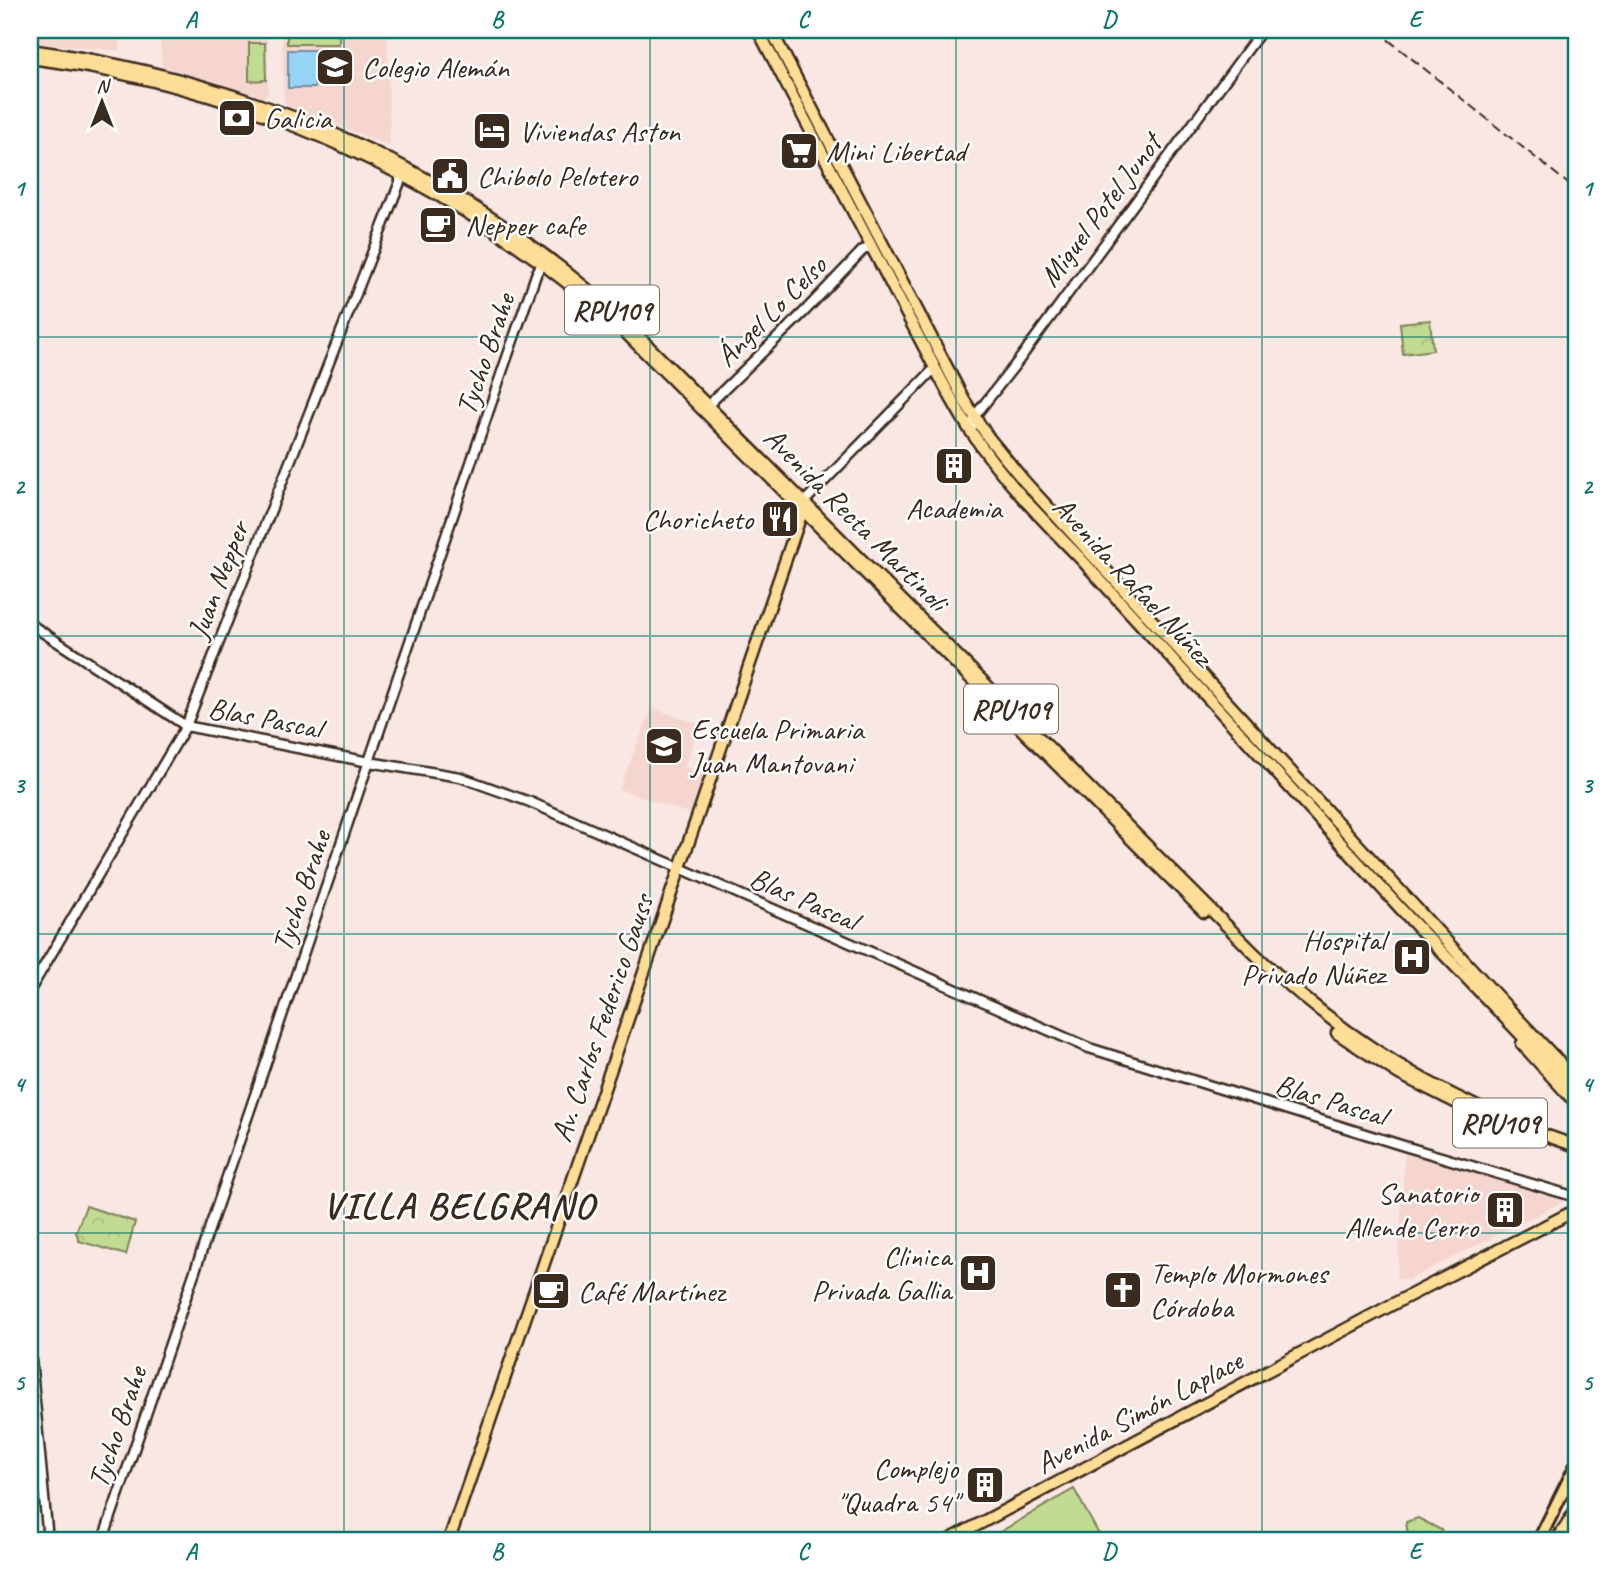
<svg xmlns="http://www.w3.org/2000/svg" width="1606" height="1570" font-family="Caveat,sans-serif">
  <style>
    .built { fill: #f4d6cf }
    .forest { fill: url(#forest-crowns); stroke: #7e8258; stroke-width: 2 }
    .pitch { fill: #c2db92; stroke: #7e8258; stroke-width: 2 }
    .water { fill: #96d3f7; stroke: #728fa0; stroke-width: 2 }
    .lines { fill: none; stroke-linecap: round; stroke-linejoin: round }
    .secondary-casing { stroke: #3b2a1e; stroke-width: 13 }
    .primary-casing { stroke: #3b2a1e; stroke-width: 15 }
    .motorway-casing { stroke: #3b2a1e; stroke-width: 16 }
    .secondary { stroke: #fff; stroke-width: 8 }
    .primary { stroke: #fedd96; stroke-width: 10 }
    .motorway { stroke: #fedd96; stroke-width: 10 }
    .rail { stroke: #3b2a1e; stroke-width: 2; stroke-dasharray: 10 5; stroke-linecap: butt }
    .grid { fill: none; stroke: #0f766e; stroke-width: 2; stroke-opacity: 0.55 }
    .labels { text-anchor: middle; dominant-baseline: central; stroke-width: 5; stroke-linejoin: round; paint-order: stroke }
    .shield { fill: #fff; stroke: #766a62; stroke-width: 2 }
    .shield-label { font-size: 28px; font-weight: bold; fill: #3b2a1e }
    .poi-label { font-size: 30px; fill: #3b2a1e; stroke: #fff; text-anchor: start }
    .street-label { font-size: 30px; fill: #3b2a1e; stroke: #fff }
    .district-label { font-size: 37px; font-weight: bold; letter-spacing: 2px; fill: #3b2a1e; stroke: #fff }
    .neatline { fill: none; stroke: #0f766e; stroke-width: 2.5 }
    .grid-label { font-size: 23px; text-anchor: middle; font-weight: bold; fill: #0f766e }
  </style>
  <defs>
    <pattern id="forest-crowns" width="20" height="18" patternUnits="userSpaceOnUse" patternTransform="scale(1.75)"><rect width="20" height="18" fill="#c2db92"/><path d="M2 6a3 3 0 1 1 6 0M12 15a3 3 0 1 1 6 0" fill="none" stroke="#a8bc7d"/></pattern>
  </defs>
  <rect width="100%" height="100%" fill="#f8e7e3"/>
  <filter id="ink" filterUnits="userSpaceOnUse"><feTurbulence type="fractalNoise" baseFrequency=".0143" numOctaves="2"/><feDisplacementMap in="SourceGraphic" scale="14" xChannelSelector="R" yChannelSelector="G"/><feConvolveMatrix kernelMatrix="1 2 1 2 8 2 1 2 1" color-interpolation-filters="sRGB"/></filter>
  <g filter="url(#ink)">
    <path class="built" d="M 30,30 L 119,30 L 119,51 L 30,42 Z
      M 159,30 L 267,30 L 268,94 L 263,97 L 162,66 Z
      M 282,30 L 387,30 L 390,146 L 284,104 Z
      M 652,708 L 700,724 L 684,767 L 708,775 L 694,815 L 619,789 Z
      M 1405,1150 L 1564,1201 L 1408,1280 L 1397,1278 Z"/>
    <path class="forest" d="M 1430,320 L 1433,350 L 1403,354 L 1400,323 Z
      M 86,1206 L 135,1222 L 126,1255 L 79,1241 L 76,1232 Z
      M 1418,1518 L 1441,1530 L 1445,1540 L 1409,1540 L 1406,1522 Z"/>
    <path class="pitch" d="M 287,30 L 339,30 L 339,44 L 287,44 Z
      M 249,43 L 265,43 L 266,80 L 249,81 Z
      M 1074,1489 L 1102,1540 L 986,1540 Z"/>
    <path class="water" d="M 288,50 L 315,50 L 315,88 L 288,88 Z"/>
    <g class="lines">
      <g class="secondary-casing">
        <path id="secondary" d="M 704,409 L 803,313 L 863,250 L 872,247
          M 971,432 L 974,417 L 1019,360 L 1262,30
          M 805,501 L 935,368
          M 30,624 L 186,726 L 369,762 L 460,777 L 530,802 L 1089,1048 L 1404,1146 L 1576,1197
          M 30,990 L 186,726 L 400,182 L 400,172
          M 30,1348 L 48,1540
          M 103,1540 L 503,369 L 537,272 L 545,260"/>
      </g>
      <g class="primary-casing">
        <path id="primary" d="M 758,30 L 935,368 C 946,389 957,410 970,430 C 1001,477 1040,517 1080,558 L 1411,920 L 1576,1092
          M 771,30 L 964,400 L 988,437 L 1024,481 L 1505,1005 L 1576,1080
          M 30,50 C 251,80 467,172 630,328 L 1253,952 C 1345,1041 1454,1106 1576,1146
          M 30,58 C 251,86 460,181 625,332 L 1204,912
          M 1337,1033 L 1399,1074 L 1485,1117
          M 1522,1044 L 1576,1103
          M 449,1540 L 802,512
          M 949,1540 L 1399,1301 L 1576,1210"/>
      </g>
      <g class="motorway-casing">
        <path id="motorway" d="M 1539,1540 L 1576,1465
          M 1557,1540 L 1576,1511"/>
      </g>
      <use href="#secondary" class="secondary"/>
      <use href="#primary" class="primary"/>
      <use href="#motorway" class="motorway"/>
      <path class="rail" d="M 1376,30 L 1576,190"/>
    </g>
  </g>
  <path class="grid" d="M 344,30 L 344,1540M 650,30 L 650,1540M 956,30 L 956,1540M 1262,30 L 1262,1540M 30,337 L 1576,337M 30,636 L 1576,636M 30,934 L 1576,934M 30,1233 L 1576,1233"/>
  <defs>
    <g id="school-square" transform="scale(2.0125)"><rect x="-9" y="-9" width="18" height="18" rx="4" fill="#3b2a1e" stroke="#fff"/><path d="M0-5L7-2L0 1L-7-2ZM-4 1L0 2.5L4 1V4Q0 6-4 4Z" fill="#fff"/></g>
    <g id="bank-square" transform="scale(2.0125)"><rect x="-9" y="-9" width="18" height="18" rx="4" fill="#3b2a1e" stroke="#fff"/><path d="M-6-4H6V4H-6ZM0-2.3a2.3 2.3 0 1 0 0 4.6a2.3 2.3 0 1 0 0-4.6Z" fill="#fff"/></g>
    <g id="hotel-square" transform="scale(2.0125)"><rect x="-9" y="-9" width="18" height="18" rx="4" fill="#3b2a1e" stroke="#fff"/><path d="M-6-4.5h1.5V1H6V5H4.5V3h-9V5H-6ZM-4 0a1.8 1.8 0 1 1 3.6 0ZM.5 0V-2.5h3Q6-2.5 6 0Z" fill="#fff"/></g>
    <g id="supermarket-square" transform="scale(2.0125)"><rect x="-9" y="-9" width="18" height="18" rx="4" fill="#3b2a1e" stroke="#fff"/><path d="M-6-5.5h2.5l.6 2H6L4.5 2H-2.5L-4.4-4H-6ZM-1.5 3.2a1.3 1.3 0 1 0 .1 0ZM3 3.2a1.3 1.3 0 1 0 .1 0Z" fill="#fff"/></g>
    <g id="civic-square" transform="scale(2.0125)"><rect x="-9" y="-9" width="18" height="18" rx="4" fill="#3b2a1e" stroke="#fff"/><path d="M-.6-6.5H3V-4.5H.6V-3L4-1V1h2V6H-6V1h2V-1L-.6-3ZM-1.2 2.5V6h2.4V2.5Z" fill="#fff"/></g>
    <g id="cafe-square" transform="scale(2.0125)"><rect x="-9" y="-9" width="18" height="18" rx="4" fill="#3b2a1e" stroke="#fff"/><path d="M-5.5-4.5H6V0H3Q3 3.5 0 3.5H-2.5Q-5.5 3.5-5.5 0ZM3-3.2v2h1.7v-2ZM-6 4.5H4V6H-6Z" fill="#fff"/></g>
    <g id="building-square" transform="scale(2.0125)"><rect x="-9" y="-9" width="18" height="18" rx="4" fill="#3b2a1e" stroke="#fff"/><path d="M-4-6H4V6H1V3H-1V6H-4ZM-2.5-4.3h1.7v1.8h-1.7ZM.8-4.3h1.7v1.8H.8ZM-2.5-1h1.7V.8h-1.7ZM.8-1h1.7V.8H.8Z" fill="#fff"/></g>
    <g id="restaurant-square" transform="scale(2.0125)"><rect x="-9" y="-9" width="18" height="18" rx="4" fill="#3b2a1e" stroke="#fff"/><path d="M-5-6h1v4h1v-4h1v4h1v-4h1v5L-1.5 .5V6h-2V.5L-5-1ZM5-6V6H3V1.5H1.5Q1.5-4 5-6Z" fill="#fff"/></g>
    <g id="hospital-square" transform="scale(2.0125)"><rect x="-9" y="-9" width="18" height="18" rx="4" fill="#3b2a1e" stroke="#fff"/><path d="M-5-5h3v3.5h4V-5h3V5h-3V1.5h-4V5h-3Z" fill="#fff"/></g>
    <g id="church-square" transform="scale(2.0125)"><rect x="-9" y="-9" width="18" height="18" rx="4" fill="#3b2a1e" stroke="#fff"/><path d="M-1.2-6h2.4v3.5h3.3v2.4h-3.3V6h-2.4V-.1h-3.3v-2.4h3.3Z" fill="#fff"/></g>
  </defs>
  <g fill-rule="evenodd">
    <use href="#school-square" x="335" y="67"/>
    <use href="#bank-square" x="237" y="118"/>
    <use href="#hotel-square" x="492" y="131"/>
    <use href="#supermarket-square" x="799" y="151"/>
    <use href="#civic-square" x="450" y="176"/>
    <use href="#cafe-square" x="438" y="225"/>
    <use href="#building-square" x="954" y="466"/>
    <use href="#restaurant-square" x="780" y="519"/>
    <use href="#school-square" x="664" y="746"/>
    <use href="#hospital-square" x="1412" y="957"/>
    <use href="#building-square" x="1505" y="1210"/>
    <use href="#hospital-square" x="978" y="1273"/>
    <use href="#church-square" x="1123" y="1290"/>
    <use href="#cafe-square" x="551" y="1291"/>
    <use href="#building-square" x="985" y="1485"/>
  </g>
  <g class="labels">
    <g class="shield">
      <rect x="565" y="285.5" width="94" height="49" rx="5"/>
      <rect x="964" y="684.5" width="94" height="49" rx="5"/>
      <rect x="1453" y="1098.5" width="94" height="49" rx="5"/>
    </g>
    <g class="shield-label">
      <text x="612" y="310">RPU109</text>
      <text x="1011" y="709">RPU109</text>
      <text x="1500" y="1123">RPU109</text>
    </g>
    <g class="poi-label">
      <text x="362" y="67">Colegio Alemán</text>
      <text x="264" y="118">Galicia</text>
      <text x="519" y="131">Viviendas Aston</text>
      <text x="826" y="151">Mini Libertad</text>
      <text x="477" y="176">Chibolo Pelotero</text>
      <text x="465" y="225">Nepper cafe</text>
      <text x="954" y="508" text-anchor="middle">Academia</text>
      <text x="753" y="519" text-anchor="end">Choricheto</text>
      <text x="691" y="729">Escuela Primaria<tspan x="691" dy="34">Juan Mantovani</tspan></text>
      <text x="1385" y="940" text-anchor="end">Hospital<tspan x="1385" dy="34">Privado Núñez</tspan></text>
      <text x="1478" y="1193" text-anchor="end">Sanatorio<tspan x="1478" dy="34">Allende Cerro</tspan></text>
      <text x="951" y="1256" text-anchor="end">Clinica<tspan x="951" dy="34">Privada Gallia</tspan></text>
      <text x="1150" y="1273">Templo Mormones<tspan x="1150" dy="34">Córdoba</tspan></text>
      <text x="578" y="1291">Café Martínez</text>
      <text x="958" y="1468" text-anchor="end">Complejo<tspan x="958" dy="34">"Quadra 54"</tspan></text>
    </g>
    <g class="street-label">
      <text transform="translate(1100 210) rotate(-53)">Miguel Potel Junot</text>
      <text transform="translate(771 311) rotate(-45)">Ángel Lo Celso</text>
      <text transform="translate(485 354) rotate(-71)">Tycho Brahe</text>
      <text transform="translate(856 519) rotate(45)">Avenida Recta Martinoli</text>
      <text transform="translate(218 580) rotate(-69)">Juan Nepper</text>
      <text transform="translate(1133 581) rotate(47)">Avenida Rafael Núñez</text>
      <text transform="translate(265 718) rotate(11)">Blas Pascal</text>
      <text transform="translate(301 891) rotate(-71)">Tycho Brahe</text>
      <text transform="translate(804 899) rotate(24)">Blas Pascal</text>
      <text transform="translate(602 1018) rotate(-71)">Av. Carlos Federico Gauss</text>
      <text transform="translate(1331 1100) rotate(17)">Blas Pascal</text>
      <text transform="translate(1139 1412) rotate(-28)">Avenida Simón Laplace</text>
      <text transform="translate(117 1427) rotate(-71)">Tycho Brahe</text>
    </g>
    <g class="district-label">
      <text x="459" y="1205">VILLA BELGRANO</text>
    </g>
  </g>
  <rect width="1606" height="1570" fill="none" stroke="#fff" stroke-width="77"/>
  <g transform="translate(102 102)" stroke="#ffffff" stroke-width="5" paint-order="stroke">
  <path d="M0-5L12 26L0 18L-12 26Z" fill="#3b2a1e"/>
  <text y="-10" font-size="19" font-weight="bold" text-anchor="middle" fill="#3b2a1e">N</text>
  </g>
  <rect x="38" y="38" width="1530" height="1494" class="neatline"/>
  <g class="grid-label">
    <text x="191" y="27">A</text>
    <text x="497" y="27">B</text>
    <text x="803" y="27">C</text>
    <text x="1109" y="27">D</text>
    <text x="1415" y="27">E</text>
    <text x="19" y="196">1</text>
    <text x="1587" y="196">1</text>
    <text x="19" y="494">2</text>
    <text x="1587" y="494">2</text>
    <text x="19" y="793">3</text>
    <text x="1587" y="793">3</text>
    <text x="19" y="1092">4</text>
    <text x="1587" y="1092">4</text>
    <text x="19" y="1390">5</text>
    <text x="1587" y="1390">5</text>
    <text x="191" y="1559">A</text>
    <text x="497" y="1559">B</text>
    <text x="803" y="1559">C</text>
    <text x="1109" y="1559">D</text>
    <text x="1415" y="1559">E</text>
  </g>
</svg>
